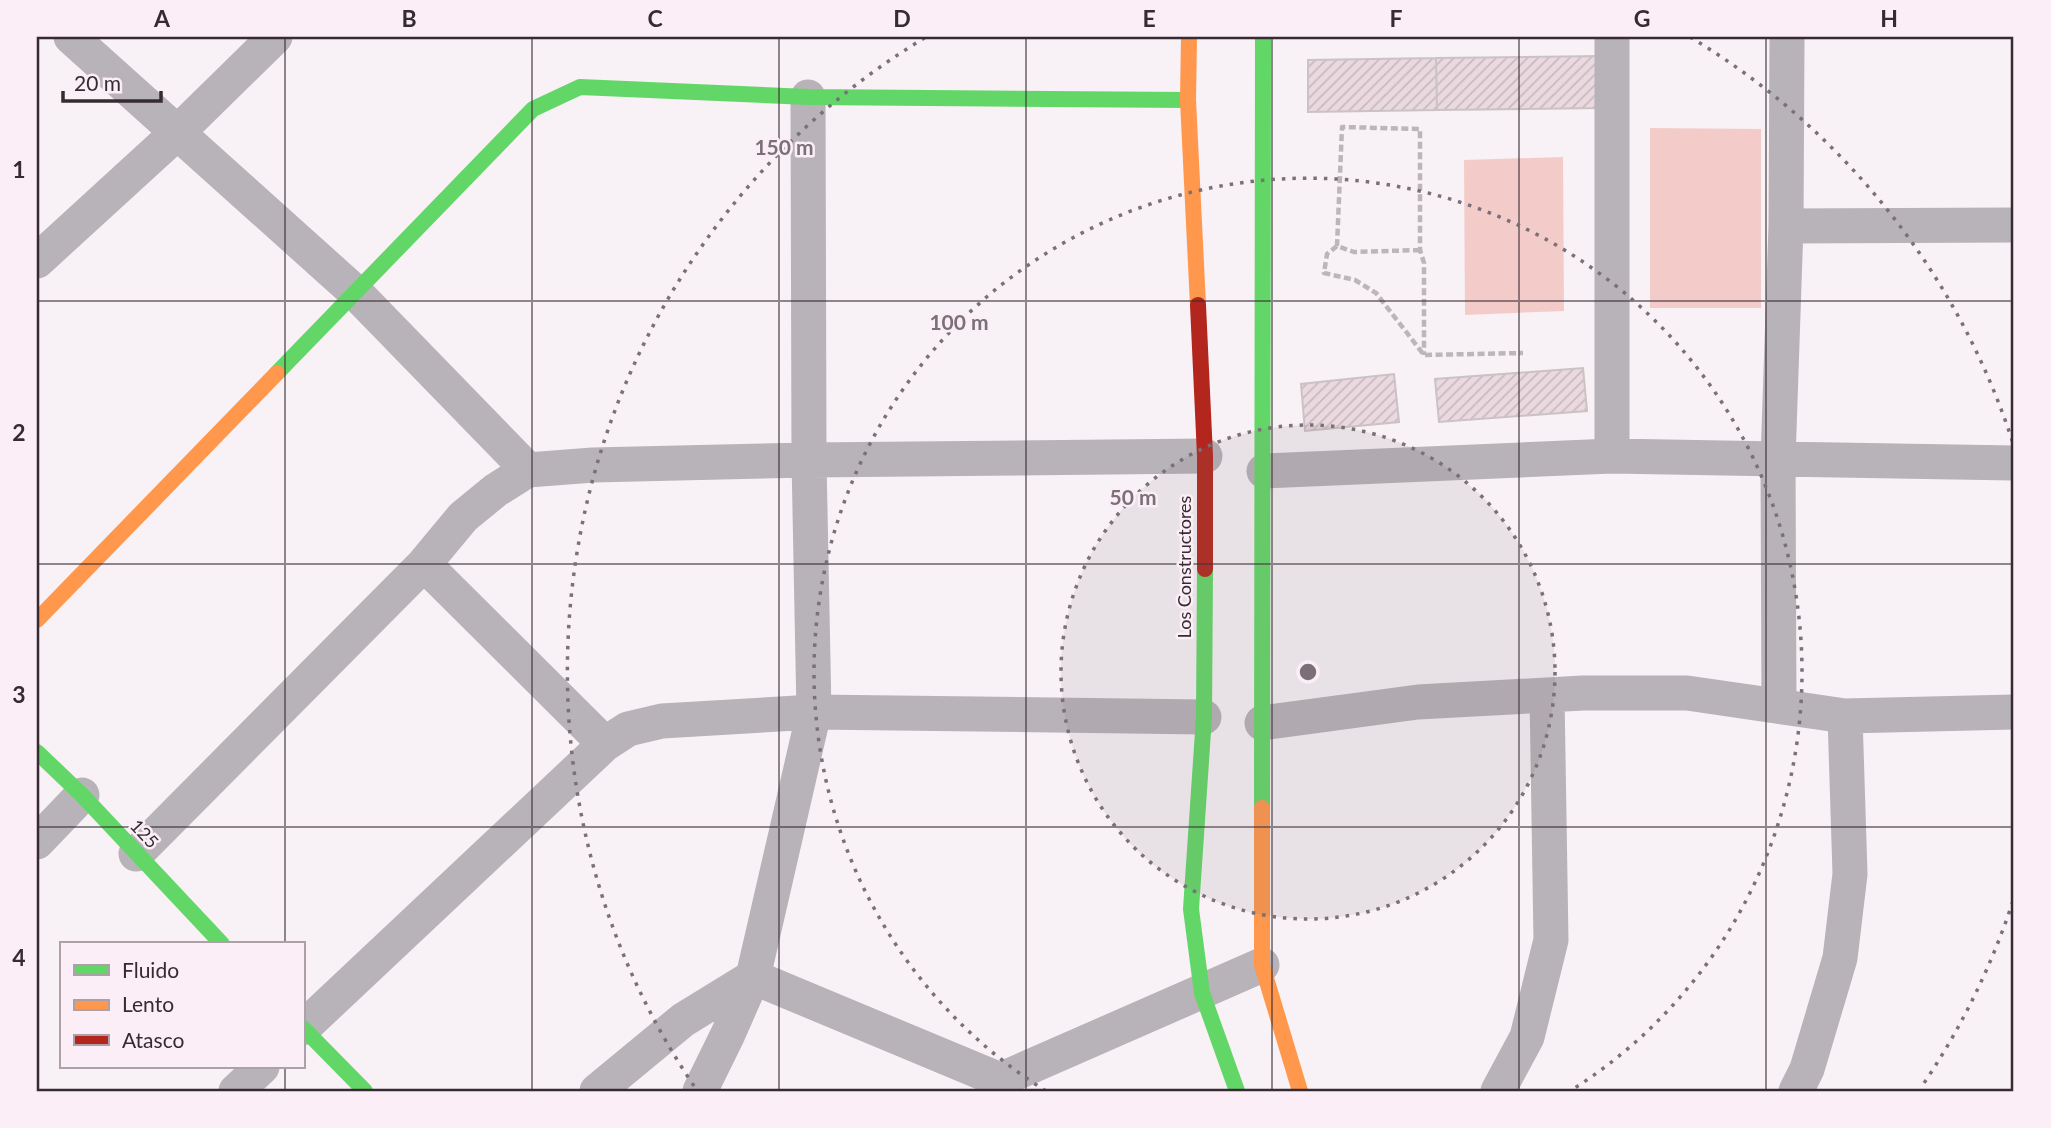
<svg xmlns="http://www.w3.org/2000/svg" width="2051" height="1128" viewBox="0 0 2051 1128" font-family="Lato,sans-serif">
<defs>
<pattern id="building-hatch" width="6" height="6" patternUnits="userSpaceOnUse" patternTransform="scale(1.75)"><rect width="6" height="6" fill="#ead9de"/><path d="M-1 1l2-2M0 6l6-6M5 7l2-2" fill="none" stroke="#c9babf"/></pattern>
</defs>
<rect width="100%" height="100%" fill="#f8f1f5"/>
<path fill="#f3ccca" d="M1650 128 1761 129V308H1650Z
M1563 157 1564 311 1465 315 1464 160Z"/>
<path fill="url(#building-hatch)" stroke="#cbc2c5" stroke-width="2" d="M1600 56V108L1437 110 1436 58Z
M1436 58 1437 110 1308 112V60Z
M1583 368 1587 411 1439 422 1435 379Z
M1394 374 1399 422 1305 431 1301 384Z"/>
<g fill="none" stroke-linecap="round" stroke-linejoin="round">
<path stroke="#bcb6bc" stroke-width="4.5" stroke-dasharray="7 3.5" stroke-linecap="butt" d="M1337 246 1327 254 1324 273 1355 280 1376 293 1424 355 1523 353
M1420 250 1354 252 1337 246 1342 127 1420 129V250L1424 263V355"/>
<path stroke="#b8b2b9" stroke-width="35" d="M71 37 355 292 528 470
M1612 37V456
M1786 226 2014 225
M37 261 178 132 275 37
M1264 471 1612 456 2014 463
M424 564 605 744
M1779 706 1778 460 1786 226 1787 37
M1262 723 1418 702 1583 693H1687L1845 716 2014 712
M37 842 82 795
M136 854 424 564 463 517 496 490 528 470 593 465 809 460 1205 456
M753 977 1000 1080
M303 1028 605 744 628 729 662 721 814 712 1204 717
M236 1091 262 1067
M597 1091 683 1020 753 977
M700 1091 728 1034 753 977 814 712 809 460 808 97
M993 1091 1000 1080 1262 965
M1498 1091 1527 1037 1551 940 1547 695
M1796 1091 1807 1069 1840 958 1850 874 1845 716"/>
<path stroke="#63d668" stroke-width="16" d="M277 373 533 109 580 87 808 97 1188 100
M1205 569 1204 717 1191 909 1202 993 1237 1091
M37 752 82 795 222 944
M1262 808 1263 37
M303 1028 365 1091"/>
<path stroke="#ff974d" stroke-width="16" d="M1189 37 1188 100 1198 305
M37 620 277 373
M1262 808V965L1300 1091"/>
<path stroke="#b3261e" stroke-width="16" d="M1198 305 1205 456V569"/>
</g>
<path fill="none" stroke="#372b33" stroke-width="2" stroke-opacity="0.55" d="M285 37V944M532 37V1091M779 37V1091M1026 37V1091M1272 37V1091M1519 37V1091M1766 37V1091M37 301H2014M37 564H2014M37 827H2014M285 1067V1091"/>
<circle cx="1308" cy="672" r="247" fill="#7b7077" fill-opacity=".12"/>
<g fill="none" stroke="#7b7077" stroke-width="3.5" stroke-dasharray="3.5 7">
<circle cx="1308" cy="672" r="247"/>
<path d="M1046 1091A494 494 0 1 1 1570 1091"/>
<path d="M2013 901A741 741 0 0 1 1922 1086M694 1086A741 741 0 0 1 926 37M1690 37A741 741 0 0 1 2013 443"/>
</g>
<g text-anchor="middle" stroke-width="5" stroke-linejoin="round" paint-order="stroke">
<g font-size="18" fill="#372b33" stroke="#fbeef6">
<text transform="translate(1185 567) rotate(-90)" y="6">Los Constructores</text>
<text transform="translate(144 834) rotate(47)" y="6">125</text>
</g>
</g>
<circle cx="1308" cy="672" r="10" fill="#7b7077" stroke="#fbeef6" stroke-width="3.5"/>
<g font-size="21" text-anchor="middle" font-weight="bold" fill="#7b7077" stroke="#fbeef6" stroke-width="5" stroke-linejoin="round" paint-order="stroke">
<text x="784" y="155">150 m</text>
<text x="959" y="330">100 m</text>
<text x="1133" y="505">50 m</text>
</g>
<rect width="2051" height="1128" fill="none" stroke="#fbeef6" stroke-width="77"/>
<rect x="60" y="942" width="245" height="126" fill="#fbeef6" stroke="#ada0a8" stroke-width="2"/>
<rect x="74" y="965" width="35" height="10" fill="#63d668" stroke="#ada0a8" stroke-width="2"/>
<text x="122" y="978" font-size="21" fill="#372b33">Fluido</text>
<rect x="74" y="1000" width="35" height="10" fill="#ff974d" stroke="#ada0a8" stroke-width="2"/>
<text x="122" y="1012" font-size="21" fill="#372b33">Lento</text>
<rect x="74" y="1035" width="35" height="10" fill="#b3261e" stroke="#ada0a8" stroke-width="2"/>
<text x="122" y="1048" font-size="21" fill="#372b33">Atasco</text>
<path d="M63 91v10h98v-10" fill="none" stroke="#372b33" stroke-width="3.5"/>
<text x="74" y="91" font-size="21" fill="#372b33" stroke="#fbeef6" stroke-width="5" paint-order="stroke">20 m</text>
<rect x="38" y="38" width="1974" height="1052" fill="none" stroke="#372b33" stroke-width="2.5"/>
<g font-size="23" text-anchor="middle" font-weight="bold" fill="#372b33">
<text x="162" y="27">A</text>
<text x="409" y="27">B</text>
<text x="655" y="27">C</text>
<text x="902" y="27">D</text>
<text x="1149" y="27">E</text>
<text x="1396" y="27">F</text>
<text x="1642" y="27">G</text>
<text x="1889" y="27">H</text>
<text x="19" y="178">1</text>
<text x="19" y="441">2</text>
<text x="19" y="703">3</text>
<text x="19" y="966">4</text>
</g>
</svg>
